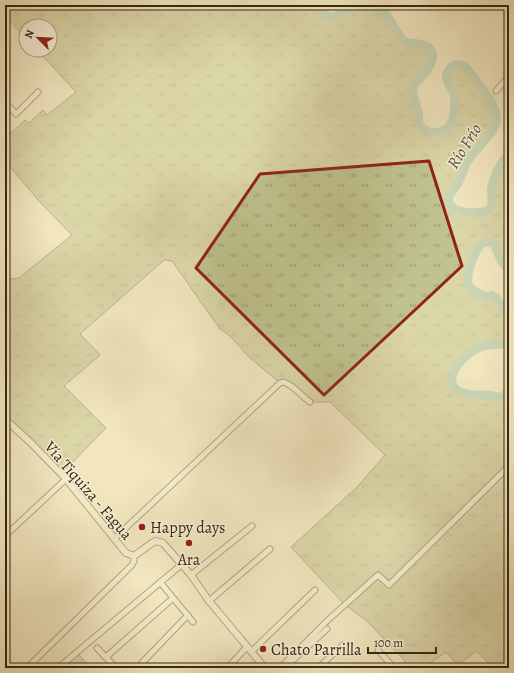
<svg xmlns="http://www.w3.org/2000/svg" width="514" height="673" viewBox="0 0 514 673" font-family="Alegreya,serif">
<defs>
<pattern id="grass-tufts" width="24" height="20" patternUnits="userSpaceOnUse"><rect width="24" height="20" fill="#c0c38e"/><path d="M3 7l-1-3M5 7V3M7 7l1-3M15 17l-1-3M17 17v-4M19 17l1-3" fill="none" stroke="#9d9e73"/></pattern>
</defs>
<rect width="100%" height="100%" fill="#f1e6be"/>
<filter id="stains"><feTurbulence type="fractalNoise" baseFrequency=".005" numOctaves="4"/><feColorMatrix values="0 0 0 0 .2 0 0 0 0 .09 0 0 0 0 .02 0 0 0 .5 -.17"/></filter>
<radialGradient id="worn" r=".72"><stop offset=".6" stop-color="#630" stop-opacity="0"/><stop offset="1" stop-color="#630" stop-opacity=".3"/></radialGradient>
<path fill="url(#grass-tufts)" stroke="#7c754f" d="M5 5H318L325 15 334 17 355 5H377L387 15 403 40C410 44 422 41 429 47 446 61 414 77 413 90 412 96 416 105 418 111 418 115 418 119 419 123 422 131 435 134 442 130 453 125 457 106 453 95 452 90 447 87 446 82 445 73 451 62 461 64 470 66 477 80 481 87 488 96 497 107 497 119 498 131 476 152 468 161 464 166 464 174 460 180 457 186 450 192 449 198 449 203 453 208 458 210 464 212 469 211 475 211 480 211 487 212 490 208 493 203 491 195 491 190 492 181 499 165 504 159H509V271L501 261 493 243C490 243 487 242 484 243 475 248 466 274 469 284 471 291 482 294 487 296L492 295 496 297 509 316V344C499 346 488 343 479 348 467 354 444 374 455 388 461 396 482 395 491 395 493 395 497 397 500 397 504 396 507 392 509 389V668H494L476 651 458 665 446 652 423 668H409L403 659 366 620 345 605 291 547 357 487 385 455 330 402H310L287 383H280L250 358 229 335 220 329 172 261 164 260 80 334 100 355 64 386 106 428 61 474 5 419V277L13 279 19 278 72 235 40 202 5 161V139L25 120 29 123 43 110 47 115 76 92 37 50H50V26H26V38L5 16Z
M73 655H79L91 668H58Z"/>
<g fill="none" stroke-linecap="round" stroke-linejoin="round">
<path stroke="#9cc0ac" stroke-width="8" d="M318 5 325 15 334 17 355 5
M377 5 387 15 403 40C409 44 418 42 425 45 428 46 430 47 432 51 437 64 422 76 414 85L413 89C413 98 418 107 419 116 419 120 418 124 422 127 430 135 445 133 451 123 454 117 455 103 454 96 452 89 446 84 446 76 446 73 449 68 452 66 464 59 471 73 477 81 485 92 496 104 497 118 498 132 473 151 467 163 463 171 462 178 457 185 455 189 450 193 449 198 448 215 485 215 490 208 493 203 491 195 491 190 492 181 499 165 504 159H509
M509 271 501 261 493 243C490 243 487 242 484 243 475 248 466 275 469 284 471 291 482 294 487 297L492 295 496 297 509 316
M509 344C499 346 488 343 479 348 467 354 444 374 455 388 461 396 482 395 491 395 493 395 497 397 500 397 504 396 507 392 509 389"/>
<g stroke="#66573c" stroke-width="7">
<path id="minor" d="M496 91 509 76
M5 102 16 114 38 92
M5 536 66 479
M114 539 280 383 283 382C294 385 301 396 310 402
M191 575 252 526
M160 582 193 622
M209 601 270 549
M97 648 116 668
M378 650 394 668
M251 652 315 590
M106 657 173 598
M291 662 327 629
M27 668 132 565 134 561V556
M58 668 181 565
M137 668 188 615
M227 668 247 647
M280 668 328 620 378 575 389 585 509 466
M318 668 343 645"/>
</g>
<g stroke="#66573c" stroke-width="8">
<path id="tertiary" d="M5 419 32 444 66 479 126 553 134 556 152 543 156 541 163 543 191 575 209 601 265 668"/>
</g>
<use href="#minor" stroke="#f6efd5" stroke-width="5"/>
<use href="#tertiary" stroke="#f6efd5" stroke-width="6"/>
</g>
<path d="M0 0H514V673H0ZM429 161 462 266 324 395 196 268 260 174Z" fill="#f1e6be" fill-opacity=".55" fill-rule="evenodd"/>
<path fill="none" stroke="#8f2418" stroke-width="3" stroke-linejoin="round" d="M429 161 462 266 324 395 196 268 260 174Z"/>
<g fill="#8f2418" stroke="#f6efd5" stroke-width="1.5">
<circle cx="142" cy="527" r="4"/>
<circle cx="189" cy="543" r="4"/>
<circle cx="263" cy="649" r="4"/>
</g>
<g text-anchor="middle" stroke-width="3" stroke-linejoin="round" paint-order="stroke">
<g font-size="16" fill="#372710" stroke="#f6efd5">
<text transform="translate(89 490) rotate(49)" y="6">Vía Tiquiza - Fagua</text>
</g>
<g font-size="16" fill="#372710" stroke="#f6efd5" text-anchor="start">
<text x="150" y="533">Happy days</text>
<text x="189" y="565" text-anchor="middle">Ara</text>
<text x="271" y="655">Chato Parrilla</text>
</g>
<g font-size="17" font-style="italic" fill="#55553f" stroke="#f6efd5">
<text transform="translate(464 146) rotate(-58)" y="6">Río Frío</text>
</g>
</g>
<rect width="514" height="673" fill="none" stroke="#f1e6be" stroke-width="20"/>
<rect x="6" y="6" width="502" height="661" fill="none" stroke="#372710" stroke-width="2"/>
<rect x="10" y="10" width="494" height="653" fill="none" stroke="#372710"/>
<g transform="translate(38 38) rotate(294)"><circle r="19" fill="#f6efd5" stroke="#aa9f86"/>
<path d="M0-3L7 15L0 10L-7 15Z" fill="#8f2418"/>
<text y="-6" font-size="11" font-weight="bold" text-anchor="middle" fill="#372710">N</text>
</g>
<path d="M368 647v6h68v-6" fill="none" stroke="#372710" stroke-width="2"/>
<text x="374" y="647" font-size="12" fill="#372710" stroke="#f6efd5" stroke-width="3" paint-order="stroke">100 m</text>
<rect width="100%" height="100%" filter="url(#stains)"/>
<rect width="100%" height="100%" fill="url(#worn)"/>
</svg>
